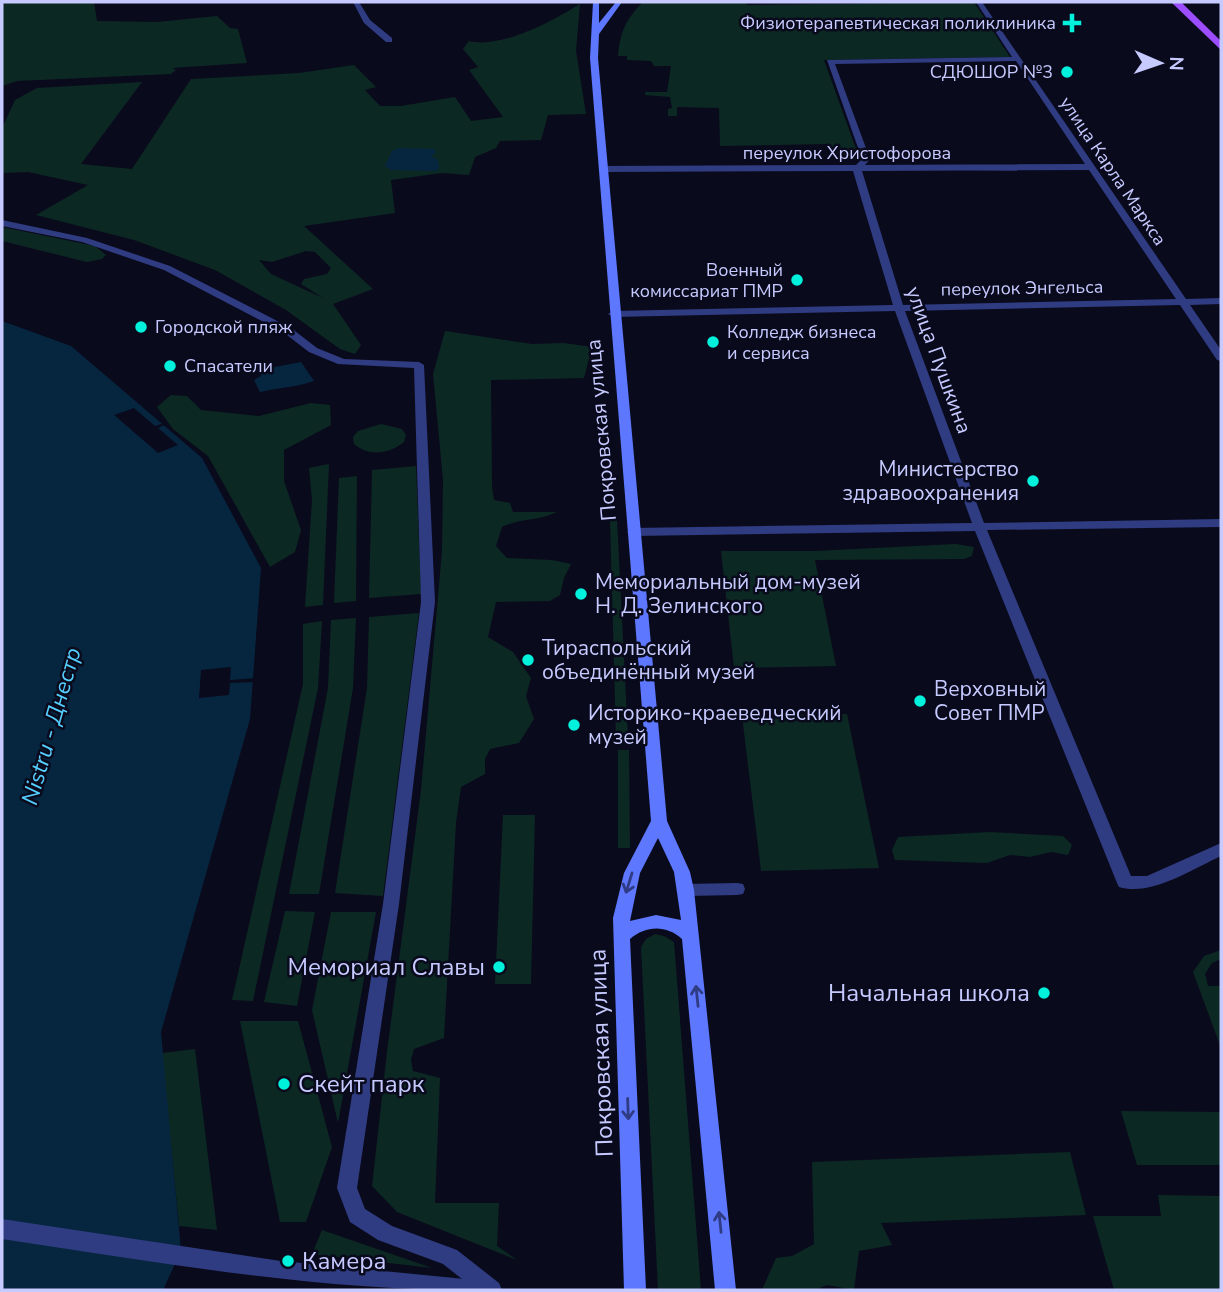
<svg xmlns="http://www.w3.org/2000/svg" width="1223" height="1292" viewBox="0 0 1223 1292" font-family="'Nunito Sans',sans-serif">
<rect width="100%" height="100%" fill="#0a0a1d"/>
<path fill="#0c2822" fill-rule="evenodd" d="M2 2H94L97 21 157 22 217 16 230 28 238 29 247 63 172 68 176 70 171 74 17 81 2 86Z
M643 2H746L747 5 974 2 1010 57 824 60 860 160H835L828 144 720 146 719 108 677 107V116H668V109L672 108 670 97 645 95V92H667L671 66H654L651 61 627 60V56H618C620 32 626 19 643 2Z
M580 4 576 51 586 114 548 115 541 140 500 141 496 148 475 157 469 175 442 173 391 180 395 213 304 226 373 289 333 304 361 345 355 354 340 349 286 310 215 270 134 240 36 215 88 185 28 172 2 173V128L15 100 37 88 142 82 81 164 132 169 191 79 299 73 354 65 376 87 365 90 380 106H401L455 97 471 121 503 117 469 70 478 67 463 49 469 41C501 49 553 21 580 4ZM306 251 315 252 331 268 327 274 304 279 301 284 323 298 271 274 259 260 272 262Z
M2 227 95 246 106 255 102 259 87 262 2 241Z
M445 331 532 344 564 343 592 347 584 378 491 380 492 487 494 500 510 503 513 512H557C539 521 520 518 502 527L496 546 507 558 552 560 571 564 564 578 560 595 550 601 496 602 488 637 513 652 531 678 526 696 534 719 519 743 490 749 485 759V774L461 787 456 823 444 1038 414 1049 411 1060 413 1071 440 1078 435 1203H499L497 1246 517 1260 397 1212 372 1186 387 1052 421 790 442 551 443 480 433 374Z
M171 395 187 396 201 410 259 416 311 403 330 405 331 425 284 450V481L301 530 295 552 270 567 208 456 173 429 157 407Z
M381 424 402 429 406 435 404 442C389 454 369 457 354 444L353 437 358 431Z
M329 464 323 605 305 607 312 500 309 468Z
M416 466 421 594 369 598 372 470Z
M357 476 356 601 334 603 339 478Z
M610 520H617L628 738H616Z
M956 544 974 547 972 556 964 559 815 560 836 666 734 668 721 551H814Z
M419 613 383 896 335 893 367 688 369 617Z
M356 618 353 688 319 894H289L328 688 331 620Z
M322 621 318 688 253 1001 232 1000 303 684V624Z
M847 714 879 868 761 871 742 716Z
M618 750H629L630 848H618Z
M503 815H535L531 984H495Z
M990 832 1063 836 1072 845 1068 855 1051 852 1030 857 1010 855 987 863 895 860 892 850 898 837Z
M285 911 315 912 297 1006 264 1002Z
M331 912H376L338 1123 312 1010Z
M655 934 664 936 674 942 701 1290H658L641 947 646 939Z
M1221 950V959L1212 963 1205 974 1208 986H1221V1048L1193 972 1204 956Z
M240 1021H298L332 1147 306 1222H280Z
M195 1049 217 1230 179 1226 162 1053Z
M1121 1111 1221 1112V1165H1137Z
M1070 1152 1086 1215 881 1223 892 1245 859 1251 854 1290 827 1285 815 1290H762L776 1258 792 1256 814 1244 812 1162Z
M1158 1195 1221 1196V1290H1114L1093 1216H1161Z
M322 1230 432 1268 312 1254Z"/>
<path fill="#062640" d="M398 148 435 149V154L431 156 438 160 439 168 436 171 391 170 385 166 392 151Z
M2 321 71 346 202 458 261 568 250 719 161 1032 181 1251 163 1290H2Z
M301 362 314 381C293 388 280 387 260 392L254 380 261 376 259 370Z"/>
<path fill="#0a0a1d" d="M134 408 155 426 165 423 167 424 158 428 178 445 158 453 114 415Z
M231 667 230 680 256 678V682L230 683 229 695 199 698 201 670Z"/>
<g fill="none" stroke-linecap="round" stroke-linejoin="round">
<path fill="#303c81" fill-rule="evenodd" d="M353 2H359L370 20 392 38V42H386L364 23Z
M976 2H982L1186 299 1221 298V304L1190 305 1221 350V361L1217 360 1180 305 905 311 984 523 1221 519V527L987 530 1131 876H1147L1221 843V856C1193 869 1150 897 1119 887L1117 883 975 531 633 536 627 532 633 528 972 523 895 311 613 317 608 314 613 311 893 305 853 171 603 172 599 169 603 166 856 165 862 159 827 60 1012 57ZM1016 61 1085 164 865 165 870 159 835 64ZM1089 170 1176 299 903 305 862 171Z
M2 220 87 238 170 266 291 328 317 348 344 359 419 362 424 365 435 602 399 904 357 1188 365 1209 392 1226 457 1250 499 1283 502 1290H476L443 1264 378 1240 350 1222 337 1188 383 904 421 602 414 368 338 364 309 352 283 332 164 270 82 242 2 226Z
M737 883 743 884 745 889 743 894 737 895 686 896 680 895 678 890 680 885 686 884Z"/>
<path fill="#303c81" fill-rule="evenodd" d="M2 1219 281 1261 475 1280 482 1283 486 1290C324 1292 162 1263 2 1239Z"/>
<path fill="#5d77ff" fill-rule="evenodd" d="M593 2H599V23L616 2H622L599 34 598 58 667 821 690 872 694 890 736 1290H715L682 939C667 925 646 925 630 939L646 1290H624L613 918 624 873 651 821 590 58ZM658 838 674 872 681 920 656 915 630 921 640 873Z"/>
<path fill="#9b4dff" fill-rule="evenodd" d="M1171 2H1181L1221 41V50Z"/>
</g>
<defs><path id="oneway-shaft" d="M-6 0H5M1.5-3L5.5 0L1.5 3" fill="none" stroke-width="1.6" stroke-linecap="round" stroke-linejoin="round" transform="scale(1.75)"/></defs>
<g stroke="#2f3b83">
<use href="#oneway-shaft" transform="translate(629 883) rotate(107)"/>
<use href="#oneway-shaft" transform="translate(697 996) rotate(-96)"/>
<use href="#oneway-shaft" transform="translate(628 1109) rotate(88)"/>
<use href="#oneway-shaft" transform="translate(720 1222) rotate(-96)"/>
</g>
<g fill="#00f1dc" stroke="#0a0a1d" stroke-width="2.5">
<path d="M1068.5 12.5h7v7h7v7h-7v7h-7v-7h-7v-7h7z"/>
<circle cx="1067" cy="72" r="7"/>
<circle cx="797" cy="280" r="7"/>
<circle cx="141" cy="327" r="7"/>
<circle cx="713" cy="342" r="7"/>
<circle cx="170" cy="366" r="7"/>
<circle cx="1033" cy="481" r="7"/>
<circle cx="581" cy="594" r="7"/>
<circle cx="528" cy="660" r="7"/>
<circle cx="920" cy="701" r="7"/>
<circle cx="574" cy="725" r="7"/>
<circle cx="499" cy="967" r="7"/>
<circle cx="1044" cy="993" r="7"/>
<circle cx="284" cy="1084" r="7"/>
<circle cx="288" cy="1261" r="7"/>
</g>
<g text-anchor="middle" stroke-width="5" stroke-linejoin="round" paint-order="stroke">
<g font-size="18" fill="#c6caff" stroke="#0a0a1d" text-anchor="end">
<text x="1056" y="29">Физиотерапевтическая поликлиника</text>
<text x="1053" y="78">СДЮШОР №3</text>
<text x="783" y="276">Военный<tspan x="783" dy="21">комиссариат ПМР</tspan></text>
<text x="155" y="333" text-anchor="start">Городской пляж</text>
<text x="727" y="338" text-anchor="start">Колледж бизнеса<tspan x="727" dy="21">и сервиса</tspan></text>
<text x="184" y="372" text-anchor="start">Спасатели</text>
</g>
<g font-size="18" fill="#c6caff" stroke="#0a0a1d">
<text x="847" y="159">переулок Христофорова</text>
<text transform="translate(1113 171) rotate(56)" y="6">улица Карла Маркса</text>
<text transform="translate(1022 288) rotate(-1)" y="6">переулок Энгельса</text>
</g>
<g font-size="21" fill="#c6caff" stroke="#0a0a1d">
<text transform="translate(939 360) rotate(70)" y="7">улица Пушкина</text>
<text transform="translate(601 430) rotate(-95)" y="7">Покровская улица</text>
</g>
<g font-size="21" fill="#c6caff" stroke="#0a0a1d" text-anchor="start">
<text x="1019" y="476" text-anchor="end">Министерство<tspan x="1019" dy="24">здравоохранения</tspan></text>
<text x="595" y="589">Мемориальный дом-музей<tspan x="595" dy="24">Н. Д. Зелинского</tspan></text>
<text x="542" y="655">Тираспольский<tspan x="542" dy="24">объединённый музей</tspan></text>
<text x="934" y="696">Верховный<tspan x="934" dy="24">Совет ПМР</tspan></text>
<text x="588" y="720">Историко-краеведческий<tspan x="588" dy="24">музей</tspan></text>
</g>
<g font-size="23" font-style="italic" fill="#54cfff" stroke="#0a0a1d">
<text transform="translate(51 726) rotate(-74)" y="8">Nistru - Днестр</text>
</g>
<g font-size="24" fill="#c6caff" stroke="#0a0a1d" text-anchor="end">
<text x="485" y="975">Мемориал Славы</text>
<text x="1030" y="1001">Начальная школа</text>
<text x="298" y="1092" text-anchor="start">Скейт парк</text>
<text x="302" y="1269" text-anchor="start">Камера</text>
</g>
<g font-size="24" fill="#c6caff" stroke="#0a0a1d">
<text transform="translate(601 1053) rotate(-92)" y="8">Покровская улица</text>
</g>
</g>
<rect width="1223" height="1292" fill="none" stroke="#c6caff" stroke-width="7"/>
<g transform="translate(1160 63) rotate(92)" stroke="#0a0a1d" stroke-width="5" paint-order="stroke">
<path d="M0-5L12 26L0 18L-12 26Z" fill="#c6caff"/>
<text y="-10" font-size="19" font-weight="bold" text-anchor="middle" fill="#c6caff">N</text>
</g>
</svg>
